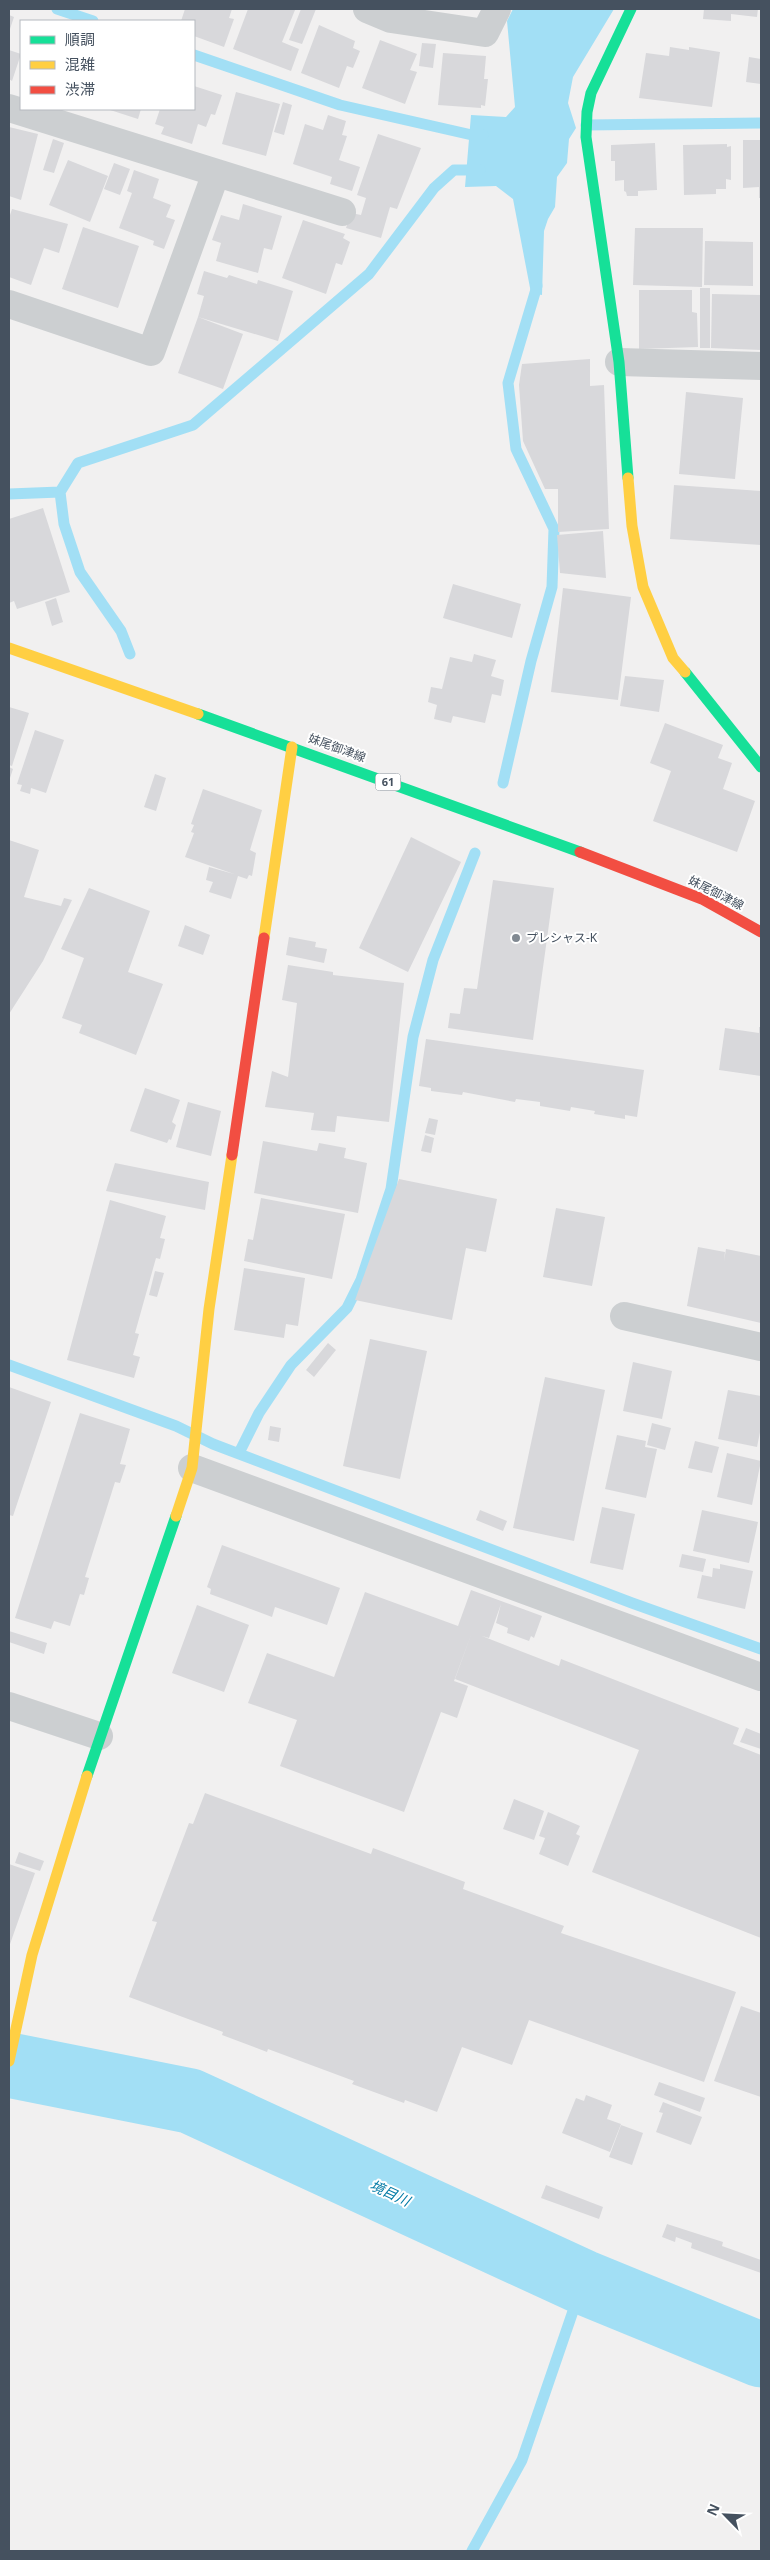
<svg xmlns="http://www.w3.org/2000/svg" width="770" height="2560" viewBox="0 0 770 2560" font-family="'Noto Sans','Noto Sans JP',sans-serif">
<rect width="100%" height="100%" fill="#f1f0f0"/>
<path fill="#a2dff5" d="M513 9H614L573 77 568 103 576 128 569 139 567 163 557 177 555 207 548 219 544 231 542 295 531 293 513 199 496 186 465 187 471 115 506 117 515 107 507 21Z"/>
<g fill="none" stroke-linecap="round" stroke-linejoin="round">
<path stroke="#a2dff5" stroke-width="11" d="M57 9 93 21
M194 55 340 105 472 135H483
M586 125 761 123
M60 492 64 524 80 572 121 631 130 654
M9 494 60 492 78 463 193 425 369 274 434 188 454 170H480
M503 783 531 661 552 587 554 529 516 449 508 383 537 286 536 279
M9 1365 176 1426 213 1444 632 1603 761 1649
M239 1453 259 1413 291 1365 347 1308 361 1280 391 1189 413 1037 433 960 475 853
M472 2551 522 2460 583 2282"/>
<path stroke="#a2dff5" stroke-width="65" d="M9 2065 190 2101 583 2282 761 2355"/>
</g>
<path fill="#d8d8db" d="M185 9H232L229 18 234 19 224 47 194 36V21H181Z
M248 9 295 10 282 42 299 49 291 71 233 49Z
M301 9H316L302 44 289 40Z
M704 9H758L757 17 731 14V21L703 19Z
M9 15 14 17 9 32Z
M319 25 355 41 353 48 360 51 353 68 347 66 339 88 301 73Z
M380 40 417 54 410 70 417 72 405 104 362 88Z
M422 43 436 44 433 68 419 66Z
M670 47 689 50V47L720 52 712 107 639 98 646 53 669 56Z
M9 50 21 54 12 81 9 79Z
M443 53 486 56 484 79H488L485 106 481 105V108L438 105Z
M749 57 761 59V84L746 82Z
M194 86 222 95 215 115 211 114 206 127 198 124 192 144 161 134 164 127 155 124 160 109H194Z
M236 92 280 104 266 156 222 144Z
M283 102 292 105 284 135 274 132Z
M107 109H141L138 119Z
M328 115 346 121 342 135 347 136 339 160 360 167 352 191 330 184 332 177 293 164 305 124 323 130Z
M9 127 38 134 21 200 9 196Z
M378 134 421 148 397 209 390 207 381 238 346 228 351 213 361 215 366 198 357 195Z
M53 139 64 143 54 173 43 170Z
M743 140H761V198H759V187L743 188Z
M655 143 657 190 638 191V196H627L626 192 624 191V180L615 181V161H611V145Z
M727 144V147L731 146V180L726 179V189H716V194L684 195 683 145Z
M68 160 108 176 90 222 49 205Z
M114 163 130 169 120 195 104 189Z
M134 170 159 179 153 198 171 205 166 217 175 220 164 249 153 245 154 241 119 228 132 193 127 191Z
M243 204 282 216 272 250 264 248 258 273 216 261 221 243 212 240 221 215 239 220Z
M12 209 68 224 59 253 44 248 31 285 9 277V218Z
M303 220 345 234 343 238 350 242 342 265 336 263 326 294 282 278Z
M83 227 139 246 118 308 62 289Z
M635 228H703L702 287 633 285Z
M705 241 753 242V286L704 285Z
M204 271 227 278 229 275 257 284 258 280 293 291 278 341 198 317 204 296 197 294Z
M700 288H710V348H700Z
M639 290H692V312L697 313 698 347 639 349Z
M712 294 761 295V350L711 348Z
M198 317 243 334 223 389 178 373Z
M590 359V386L604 385 609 529 558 532V489H545L523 441 519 385 522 364Z
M686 392 743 398 735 479 679 474Z
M674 485 761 491V545L670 539Z
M43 508 70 592 17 609 14 601 9 603V519Z
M603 531 606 578 560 573 557 535Z
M453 584 521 604 512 638 443 618Z
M563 588 631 597 618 700 551 692Z
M56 598 63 622 52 626 45 602Z
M474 654 496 660 491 676 504 680 501 696 492 694 485 723 453 716 451 723 434 719 437 705 428 702 431 687 442 689 450 657 472 662Z
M625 676 664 680 659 712 620 706Z
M9 707 29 713 12 766 9 765Z
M665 723 723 745 718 758 732 763 723 789 755 801 737 852 653 821 671 771 650 763Z
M35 730 64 740 46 793 31 788 30 794 20 791 22 785 17 784Z
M9 767 13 769 9 781Z
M155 774 166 778 156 811 144 807Z
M203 789 262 810 250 850 256 853 252 876 249 875 247 879 238 876 231 899 209 892 213 882 206 880 209 867 234 874 185 857 194 833 191 832 194 825 191 824Z
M411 837 461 862 408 972 359 948Z
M9 840 39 850 24 897 61 906 64 898 72 900 43 961 9 1014Z
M493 880 554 888 533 1040 448 1028 450 1013 460 1014 464 988 477 989Z
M89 888 150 911 128 972 163 984 136 1055 79 1033 82 1025 62 1018 84 958 61 949Z
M185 925 210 935 203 955 178 946Z
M289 937 316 942 315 947 327 949 324 963 286 955Z
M288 965 333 972V975L404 983 389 1122 337 1116 335 1132 311 1130 314 1113 265 1107 272 1071 288 1077 297 1003 282 1000Z
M759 1027H761V1076L719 1070 725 1028 759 1033Z
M426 1039 644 1070 637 1117 625 1115V1119L594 1114 595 1111 571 1107 570 1111 540 1106V1102L516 1099 515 1102 463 1092 462 1095 431 1091V1088L419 1086Z
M145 1088 180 1100 172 1122 176 1125 171 1140 169 1139 167 1143 130 1131Z
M188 1102 221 1111 211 1156 176 1147Z
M429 1118 438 1120 435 1135 425 1133Z
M425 1135 434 1138 431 1153 421 1151Z
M263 1141 317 1151 319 1143 346 1148 344 1158 367 1163 358 1213 254 1193Z
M115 1163 209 1182 205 1210 106 1191Z
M399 1179 497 1199 486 1252 466 1248 452 1320 355 1300Z
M261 1198 345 1214 332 1279 244 1261 248 1239 253 1240Z
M110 1200 166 1216 160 1238 165 1239 160 1259 156 1258 135 1333 139 1334 133 1355 140 1357 134 1378 67 1360Z
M556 1208 605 1217 592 1286 543 1277Z
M698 1247 725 1252 724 1261 726 1249 761 1256V1323L687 1306Z
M244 1268 305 1278 298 1326 286 1324 284 1338 234 1330Z
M155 1271 164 1273 157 1297 149 1295Z
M370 1339 427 1351 400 1479 343 1466Z
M328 1343 336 1350 314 1377 306 1370Z
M633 1362 672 1371 662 1419 623 1411Z
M545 1377 605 1390 574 1541 513 1528Z
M9 1387 51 1402 13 1516 9 1515Z
M728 1390 761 1396V1427L757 1447 718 1439Z
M80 1413 130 1429 120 1464 126 1465 120 1483 115 1482 85 1577 89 1578 84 1595 80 1594 70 1626 54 1621 51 1629 15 1618Z
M652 1423 671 1428 665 1450 647 1445Z
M270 1426 281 1428 279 1442 268 1440Z
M617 1435 646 1441 645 1447 657 1449 646 1498 605 1489Z
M695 1441 719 1447 712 1473 688 1468Z
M727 1453 761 1461 752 1505 717 1497Z
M602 1507 635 1514 623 1570 590 1563Z
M480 1510 507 1521 503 1531 476 1520Z
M702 1510 758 1522 749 1563 693 1551Z
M222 1545 340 1588 327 1625 275 1607 272 1617 210 1594 211 1589 207 1587Z
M682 1554 706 1559 703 1572 679 1567Z
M720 1564 753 1571 745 1609 697 1598 702 1575 712 1577 713 1568 720 1569Z
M471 1590 542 1616 534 1638 531 1636 529 1641 507 1633 508 1628 496 1623 501 1604 489 1638 482 1636 559 1666 561 1659 739 1728 733 1744 761 1755V1938L592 1872 639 1750 455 1679 472 1632 454 1681 468 1686 457 1718 441 1712 404 1812 280 1766 297 1720 248 1703 267 1653 334 1677 365 1592 458 1626Z
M197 1605 249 1625 224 1692 172 1673Z
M9 1631 47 1643 44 1654 9 1642Z
M746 1728 761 1734V1749L740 1742Z
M205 1793 371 1854 373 1848 465 1882 463 1889 564 1926 561 1933 736 1992 704 2082 529 2020 512 2065 462 2047 437 2112 405 2100 404 2103 352 2084 354 2081 268 2049 267 2052 222 2035 223 2032 129 1997 157 1922 152 1921 189 1823 193 1824Z
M514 1799 544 1811 534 1840 503 1829Z
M548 1812 580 1826 576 1834 580 1836 568 1866 539 1854 545 1838 539 1836Z
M19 1852 44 1861 40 1871 15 1863Z
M9 1864 35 1873 9 1947Z
M741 2006 761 2013V2097L714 2081Z
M659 2082 705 2098 700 2112 654 2095Z
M586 2095 612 2105 607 2119 621 2124 610 2152 562 2133 576 2098 584 2101Z
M663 2102 702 2117 691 2145 656 2132 663 2113 659 2112Z
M621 2125 643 2133 632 2165 609 2157Z
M546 2185 603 2207 599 2219 541 2198Z
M667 2224 723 2242 722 2246 761 2260V2273L691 2248 692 2243 676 2237 675 2242 662 2237Z"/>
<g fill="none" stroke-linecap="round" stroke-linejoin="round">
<path stroke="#cccfd1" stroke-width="28" d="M367 9 391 19 485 33 497 9
M9 108 342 212
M9 304 151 352 216 173
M619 362 761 366
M624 1316 761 1347
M192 1468 761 1677
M9 1706 99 1736"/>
<path stroke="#16e098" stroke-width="11" d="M628 478 619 362 586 137 587 112 591 93 631 9
M685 672 761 767
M198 714 580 852
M87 1776 176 1516"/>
<path stroke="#ffcf43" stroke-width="11" d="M628 478 632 526 643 587 673 658 685 672
M9 648 198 714
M264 938 292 747
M176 1516 192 1468 209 1309 232 1155
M9 2061 32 1955 87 1776"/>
<path stroke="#f24e42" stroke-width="11" d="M580 852 702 899 761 932
M232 1155 264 938"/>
</g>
<circle fill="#818992" stroke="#fff" stroke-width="2" cx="516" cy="938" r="5"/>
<g text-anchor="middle" stroke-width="4" stroke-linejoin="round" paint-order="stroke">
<rect fill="#fff" stroke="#7d858f" stroke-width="1" x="375.5" y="773.5" width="25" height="17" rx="4"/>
<g font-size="11" font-weight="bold" fill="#45515f">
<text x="388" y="786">61</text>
</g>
<g font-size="12" fill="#45515f" stroke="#fff">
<text transform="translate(337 748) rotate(20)" y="4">妹尾御津線</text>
<text transform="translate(716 893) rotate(27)" y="4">妹尾御津線</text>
</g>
<g font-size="12" fill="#45515f" stroke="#fff" text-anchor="start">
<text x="526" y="942">プレシャス-K</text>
</g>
<g font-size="14" font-style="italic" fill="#027ba6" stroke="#fff">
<text transform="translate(390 2193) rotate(25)" y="5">境目川</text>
</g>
</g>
<rect width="770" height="2560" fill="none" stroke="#45515f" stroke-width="20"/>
<rect x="20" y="20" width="175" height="90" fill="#ffffff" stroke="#b5b9bf"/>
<rect x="30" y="36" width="25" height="8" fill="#16e098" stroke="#b5b9bf"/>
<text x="65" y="45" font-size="15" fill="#45515f">順調</text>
<rect x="30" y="61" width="25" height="8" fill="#ffcf43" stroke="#b5b9bf"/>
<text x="65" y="70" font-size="15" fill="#45515f">混雑</text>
<rect x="30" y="86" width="25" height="8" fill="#f24e42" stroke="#b5b9bf"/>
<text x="65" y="95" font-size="15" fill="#45515f">渋滞</text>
<g transform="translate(725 2515) rotate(294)" stroke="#ffffff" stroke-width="4" paint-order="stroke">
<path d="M0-4L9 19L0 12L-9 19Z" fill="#45515f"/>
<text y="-8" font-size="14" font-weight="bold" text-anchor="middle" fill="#45515f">N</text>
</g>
</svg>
